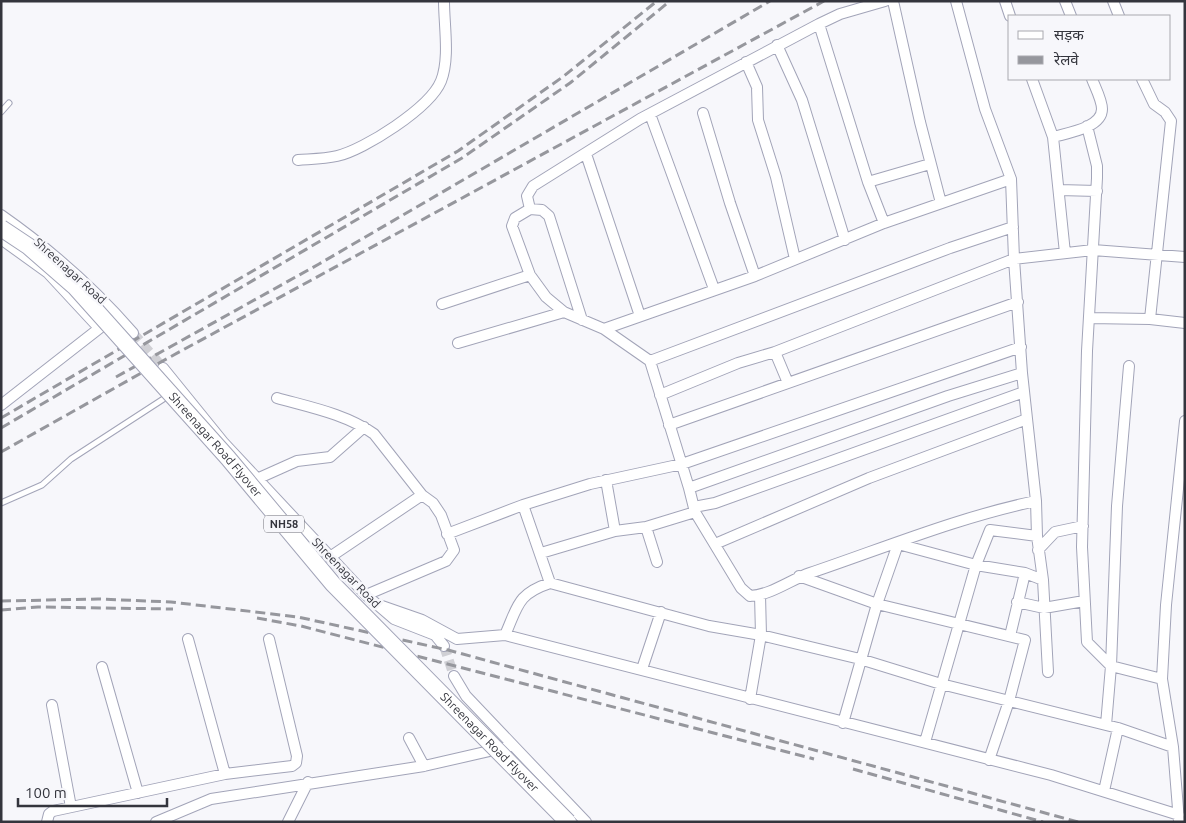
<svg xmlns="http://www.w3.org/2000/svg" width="1186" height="823" viewBox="0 0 1186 823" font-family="Ubuntu,'Noto Sans Devanagari',sans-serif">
<rect width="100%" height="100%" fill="#f7f7fb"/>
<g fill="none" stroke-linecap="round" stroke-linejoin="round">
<path stroke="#d0d0d5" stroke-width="10" stroke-dasharray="10 5" stroke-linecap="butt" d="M133 333 163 368
M444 646 454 676"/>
<g stroke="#a2a4b8" stroke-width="7">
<path id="service" d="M1 112 9 103
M1 503 42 485 71 459 168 396"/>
</g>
<g stroke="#a2a4b8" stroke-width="12">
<path id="minor" d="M885 1 840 14 819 24 640 119 533 186 527 196 530 209 515 218 512 226 530 275 546 297 564 312 604 329 650 361 689 488 695 512 741 588 750 596C771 595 790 580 810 573 884 548 959 517 1036 501
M893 1 920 122 941 203
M956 1 985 109 1011 179 1014 259 1022 373 1036 501 1037 536 1043 580 1048 672
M1005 1 1010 16
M1065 1 1071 16
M1113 1 1119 16
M819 24 868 182 884 223
M777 45 802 100 845 240
M746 62 757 87 758 120 776 177 795 259
M1032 79 1053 137 1065 253
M1142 79 1154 104 1165 112 1171 121 1150 319
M703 113 730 203 755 276
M650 114 714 289
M1087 126 1097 166V178L1087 351 1082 547 1087 642 1111 666 1162 679
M1053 137C1067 133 1102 128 1102 109 1102 100 1095 87 1092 79
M586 154 640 316
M298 160C311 159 324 159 337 156 364 150 430 108 441 81 450 58 444 26 444 1
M868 182 930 164
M1059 190 1097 191
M530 209 542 210 549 216 582 320
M1 215C51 250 94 288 133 333
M1 239 48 273 99 328
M442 304 530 275
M1089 318 1150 319 1185 323
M604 329 755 276 884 223 1011 179
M458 343 564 312
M775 352 1014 259 1093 250 1185 257
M650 361 950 248 1013 227
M163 368 223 442 366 595 394 619 435 635 444 646
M660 395 738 363 775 352 788 383
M277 398C309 407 346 414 374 434L422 495 433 503 441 515 454 550 446 561 366 595
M1 405 110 320
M669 425 1018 302
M259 478 297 461 330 457 364 427
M606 480 615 531
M689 488 948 396 1022 373
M523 505 550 583
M694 507 715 503 1024 392
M646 527 657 562
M447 534 523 505 590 484 682 464 1021 347
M715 544 869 478 1027 419
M1038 550 1055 532 1083 526
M541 553 615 531 646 527 695 512
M330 557 422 495
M799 576 877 604 1025 640 1009 701 989 760
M1017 602 1044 608 1084 601
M376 604 422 620 457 639 505 635 1051 775 1179 815
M505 635C518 606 517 594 550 583L709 626 761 635 860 659 941 684 1118 728 1173 747
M1010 636 1025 573
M188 639 225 774
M102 667 138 793
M642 669 661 612
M454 676 466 696 586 822
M750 699 761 635 760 595
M52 705 71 807
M843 723 877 604 898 544 976 565 1025 573 1043 580
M1106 725 1111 666 1117 506 1129 366
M409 738 424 766
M925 742 976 565 990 530 1037 536
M1104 791 1118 728
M1179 821 1173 747 1162 679 1166 605 1185 421
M47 822 49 814 53 811 225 774 292 766 296 763 297 756 269 639
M156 822 211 799 424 766 511 746
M288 822 308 782"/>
</g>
<use href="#service" stroke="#fff" stroke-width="5"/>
<use href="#minor" stroke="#fff" stroke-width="10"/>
<path stroke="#96979d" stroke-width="3" stroke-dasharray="10 5" stroke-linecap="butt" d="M116 377 319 264 770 1
M1 418 458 151 564 76 657 1
M1 428 462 158 570 83 670 1
M1 452 159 363 824 1
M1 601 98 599 171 602 298 617 448 650 1078 822
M1 610 38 607 173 609
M257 618 301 626 814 759
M853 769 1043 822"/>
<g stroke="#a2a4b8" stroke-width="18" stroke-linecap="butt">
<g id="trunk-bridge">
<path id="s1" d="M1 228 28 246 75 287 228 458 333 584 568 822"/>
</g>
</g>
<use href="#trunk-bridge" stroke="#fff" stroke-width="16"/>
</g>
<g text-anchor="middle" stroke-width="5" stroke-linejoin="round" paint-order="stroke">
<rect fill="#f7f7fb" stroke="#6e6f76" stroke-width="1" x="264" y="515.5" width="40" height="17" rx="4"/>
<g font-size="11" font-weight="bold" fill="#34353d">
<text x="284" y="528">NH58</text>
</g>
<g font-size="12" fill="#34353d" stroke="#f7f7fb">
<text transform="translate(70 271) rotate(42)" y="4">Shreenagar Road</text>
<text dy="4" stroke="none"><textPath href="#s1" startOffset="306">Shreenagar Road Flyover</textPath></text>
<text transform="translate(346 573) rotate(46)" y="4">Shreenagar Road</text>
<text dy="4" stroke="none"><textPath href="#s1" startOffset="711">Shreenagar Road Flyover</textPath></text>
</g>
</g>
<rect width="1186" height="823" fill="none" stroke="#34353d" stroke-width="5"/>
<rect x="1008" y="15" width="162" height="65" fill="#f7f7fb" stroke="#a9a9af"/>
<rect x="1018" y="31" width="25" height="8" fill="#ffffff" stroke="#a9a9af"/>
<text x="1054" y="40" font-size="15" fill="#34353d">सड़क</text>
<rect x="1018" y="56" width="25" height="8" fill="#96979d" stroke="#a9a9af"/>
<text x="1054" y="65" font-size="15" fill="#34353d">रेलवे</text>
<path d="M18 798v8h149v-8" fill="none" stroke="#34353d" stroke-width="2.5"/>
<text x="25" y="798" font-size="15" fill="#34353d" stroke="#f7f7fb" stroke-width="4" paint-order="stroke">100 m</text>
</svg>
